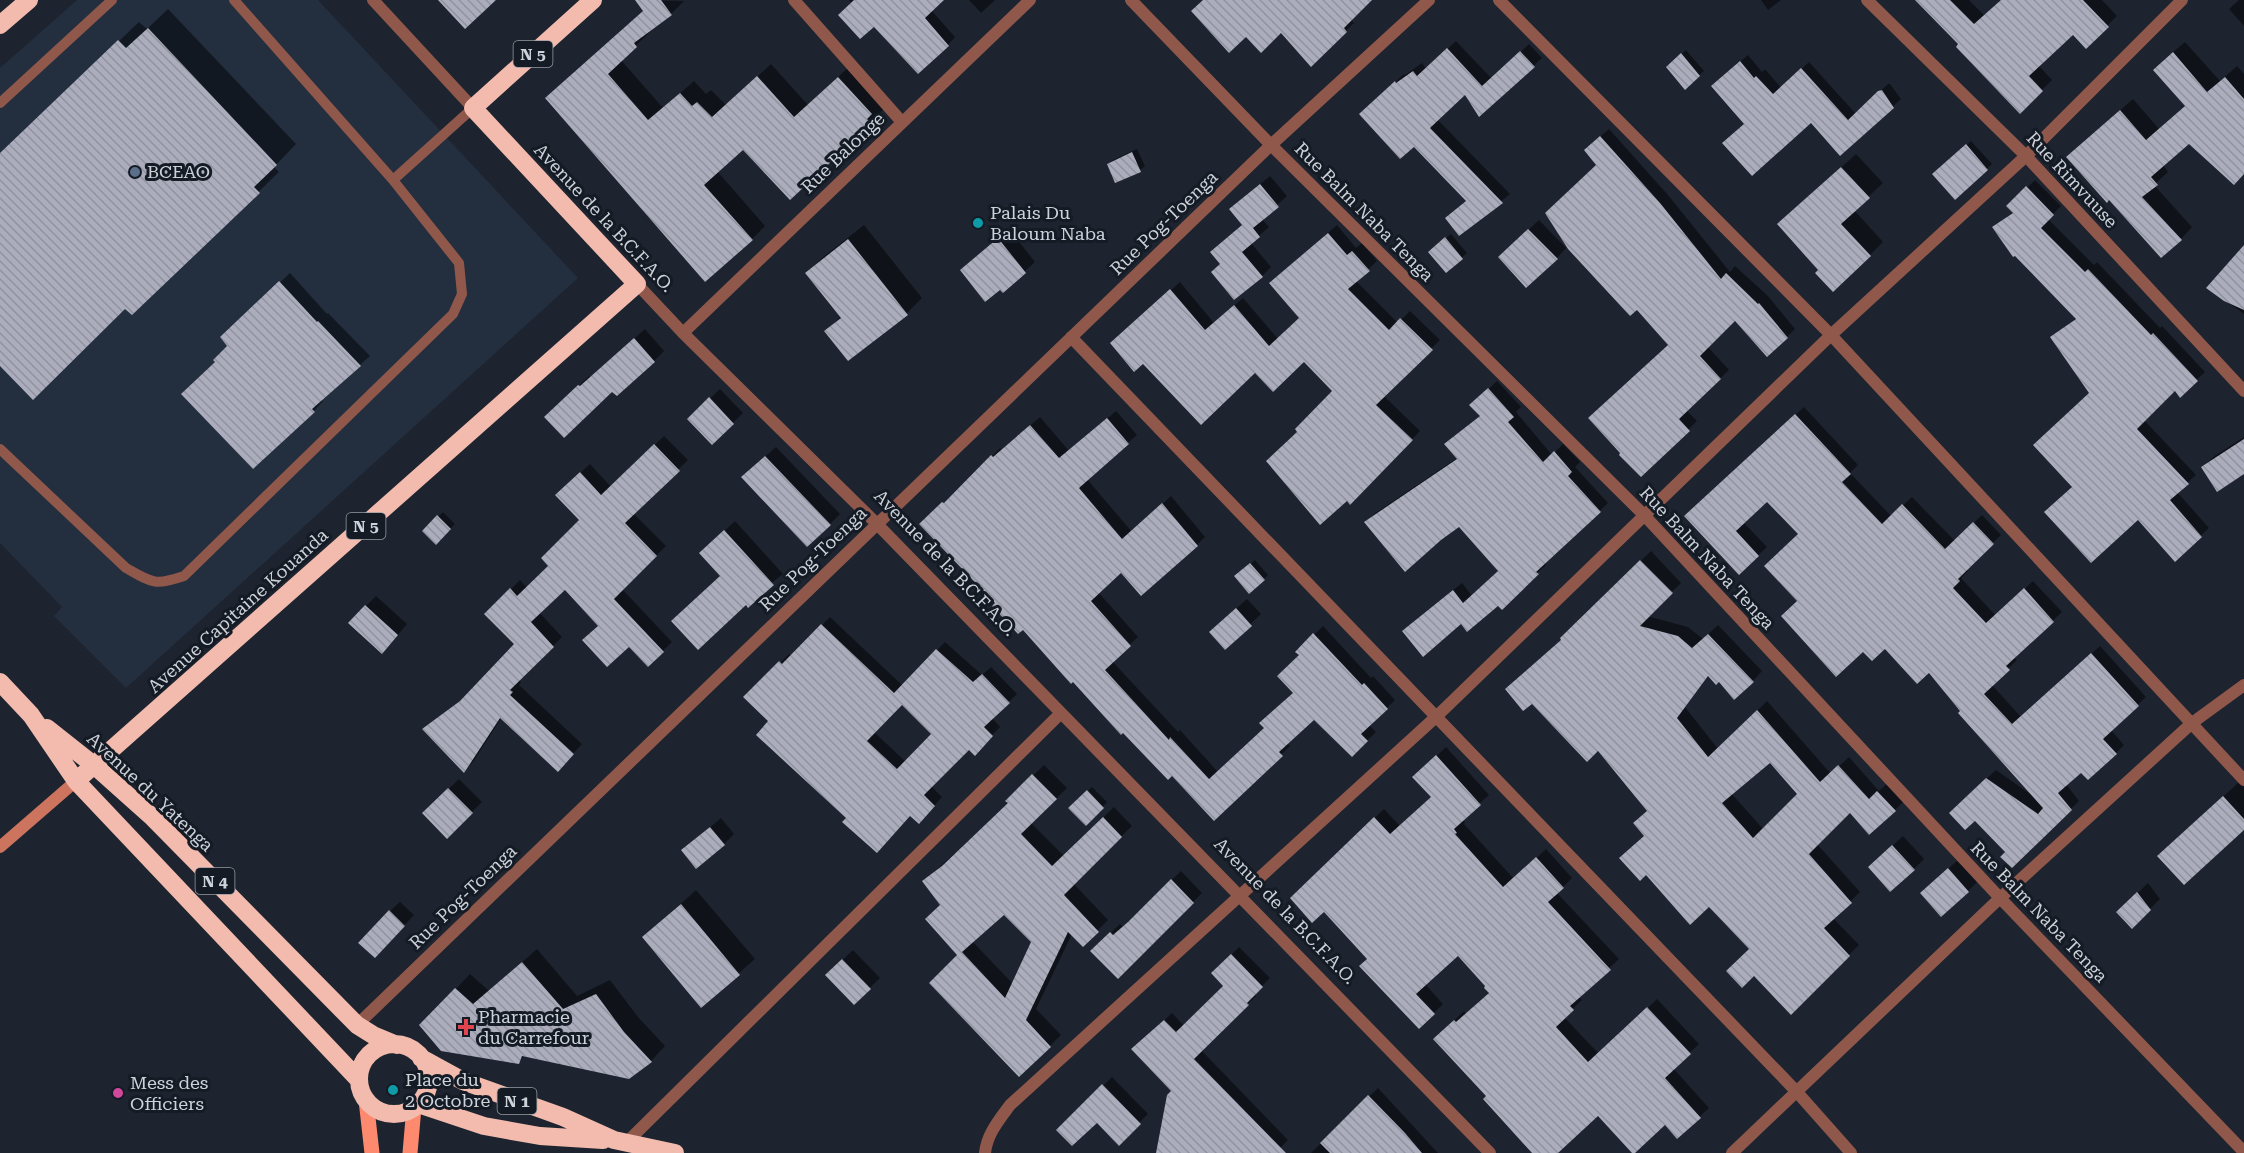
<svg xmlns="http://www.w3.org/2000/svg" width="2244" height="1153" viewBox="0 0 2244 1153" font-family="'Roboto Serif',serif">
<defs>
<pattern id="building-back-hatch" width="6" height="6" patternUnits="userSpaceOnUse" patternTransform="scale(1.5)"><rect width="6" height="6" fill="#abadbd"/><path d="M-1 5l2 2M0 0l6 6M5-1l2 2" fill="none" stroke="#90929e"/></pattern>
</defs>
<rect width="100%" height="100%" fill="#1d242f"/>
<path fill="#232e3e" d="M77 0H318L578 278 126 688 54 616 62 607 0 543V68Z"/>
<path fill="#0007" fill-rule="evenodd" d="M640 0 684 1 671 14 648 31 650 32 621 60 663 108 694 81 706 94 711 90 726 105 771 64 808 105 852 64 884 109 790 198 743 148 717 171 765 226 752 239 547 98 644 11Z
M849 0H942L931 10 955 37 948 45 852 4Z
M969 0H995L981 13Z
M1204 0H1370L1350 19 1354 23 1311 65 1281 31 1246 35Z
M1761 0H1781L1768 10Z
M1922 0H1969L1985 16 2002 0H2102L2117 16 2086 46 2073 33 2038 65 2052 80 2020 112Z
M2239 0H2244V26L2229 9Z
M168 9 296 144 274 167 279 172 132 313 125 306 0 364V155L139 22 147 29Z
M1456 41 1492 79 1529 44 1542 58 1480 115 1465 93 1437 119 1510 194 1460 234 1447 218 1467 200 1414 145 1369 106 1404 74 1405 75 1422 63 1426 69Z
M2185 42 2220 81 2237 66 2244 74V173L2189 142 2163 165 2168 172 2154 185 2192 227 2181 239 2080 145 2133 99 2159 129 2186 105 2166 58Z
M1686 50 1704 71 1699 75 1672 63Z
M1748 55 1762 72 1765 69 1781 88 1809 62 1856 114 1888 84H1890L1901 99 1840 154 1811 121 1745 124 1720 79Z
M1609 129 1668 195 1730 272 1735 266 1768 296 1795 329 1787 337 1735 319 1707 346 1729 370 1686 410 1697 421 1641 475 1670 345 1598 165 1594 142Z
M1971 141 1992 164 1955 198 1939 169Z
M1137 149 1145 166 1140 170 1108 164 1113 160Z
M1856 154 1883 183 1854 210 1883 242 1870 255 1820 270 1793 211Z
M1270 176 1287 196 1262 219 1269 227 1251 243 1271 267 1262 276 1222 263 1212 252 1243 224 1241 200Z
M2035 180 2061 206 2048 219 2094 265 2097 262 2160 328 2162 326 2205 372 2180 395 2175 389 2144 420 2196 475 2177 492 2209 528 2175 560 2138 518 2074 487 2091 393 2052 337 2077 317 1994 228 2013 212 2008 206Z
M1539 220 1566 248 1557 258 1510 247Z
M864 225 922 298 907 313 826 331 841 316 807 273 822 258Z
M1337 225 1356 248 1362 243 1377 261 1356 281 1398 323 1410 311 1440 340 1383 395 1420 431 1350 503 1299 432 1335 391 1304 360 1255 371 1120 335 1180 282 1214 323 1243 298 1278 339 1301 318 1280 275Z
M1009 229 1035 262 1003 291 972 260Z
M1451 234 1467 253 1446 271 1435 247Z
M2244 248V314L2208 288Z
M290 273 327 314 328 313 370 356 321 399 323 401 314 411 217 362 229 346 222 338Z
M645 329 664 351 654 361 612 389 546 417 589 376 591 377Z
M1497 381 1521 407 1516 412 1552 455 1563 444 1580 462 1575 467 1608 503 1544 563 1546 565 1537 573 1498 604 1461 622 1412 623 1462 583 1472 596 1499 571 1459 525 1366 522 1374 514 1457 458 1455 436 1481 415 1472 405Z
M720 389 743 413 712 443 689 419Z
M1804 407 1858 465 1850 473 1891 516 1912 497 1955 541 1982 515 2001 535 1966 569 1968 571 1961 578 1996 616 2033 581 2062 612 2014 657 2017 660 1992 685 2021 717 2100 646 2146 697 2111 730 2124 745 2116 753 2081 771 2066 784 2079 801 2012 866 2007 852 1959 804 1996 770 2033 796 1929 671 1885 647 1863 650 1799 601 1800 534 1767 500 1743 522 1767 547 1739 573 1694 508Z
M1116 411 1137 435 1087 479 1132 532 1171 496 1205 537 1197 545 1121 571 1098 592 1138 637 1112 661 1178 732 1180 730 1218 772 1266 728 1294 692 1301 655 1297 652 1323 626 1371 678 1373 676 1395 700 1369 725 1376 732 1352 755 1314 718 1287 743 1290 746 1214 819 1173 774 1123 731 922 524 953 496 1000 448 1002 450 1040 417 1069 451Z
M664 436 688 460 633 513 666 546 622 589 672 642 648 665 630 645 600 626 565 588 539 612 562 637 519 680 521 682 519 685 582 744 558 770 502 717 473 762 464 771 424 729 470 693 516 644 486 614 520 580 527 588 550 566 581 520 566 486 590 464 611 487Z
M2244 437V472L2203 467 2213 457Z
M776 447 840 514 830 524 753 467Z
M443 512 455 524 436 543 424 531Z
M735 521 783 574 746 603 721 576 711 544Z
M1651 551 1681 583 1647 616 1688 627 1703 639 1718 625 1762 671 1753 681 1719 680 1709 675 1685 707 1718 749 1767 701 1831 774 1849 757 1879 791 1888 783 1904 801 1895 810 1850 811 1817 844 1860 892 1833 918 1859 945 1791 1012 1751 949 1709 905 1646 873 1645 835 1635 823 1649 810 1562 638ZM1770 761 1799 794 1764 830 1731 793Z
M1255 560 1268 575 1264 579 1241 572Z
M376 596 407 624 392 642 366 606Z
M1247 599 1261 614 1225 648 1221 622Z
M830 617 903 686 945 642 982 675 991 667 1017 694 992 718 1000 727 975 753 969 748 931 786 942 797 927 814 848 818 770 721 746 697 789 654 791 656ZM902 703 933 734 906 762 874 732Z
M1446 747 1489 795 1462 819 1465 822 1464 824 1514 879 1546 849 1572 878 1557 893 1619 959 1578 996 1582 1000 1564 1017 1599 1054 1657 999 1699 1044 1673 1068 1709 1108 1699 1117 1665 1123 1598 1114 1556 1153H1532L1488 1096 1444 1030 1464 1011 1466 1014 1490 992 1487 986 1458 954 1425 984 1443 1004 1419 1027 1369 959 1324 910 1292 898 1384 809 1400 826 1433 796 1424 768Z
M1044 765 1067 788 1031 823 1064 856 1114 807 1132 826 1073 883 1108 920 1083 945 1072 934 1036 1009 1061 1035 1020 1075 959 955 942 905 924 881 1010 803 1007 801ZM1004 913 1033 942 1013 984 972 941Z
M459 779 482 802 447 837 424 813Z
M2239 782 2244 787V828L2175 841Z
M1092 787 1107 802 1086 824 1070 808Z
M721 818 734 834 724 844 683 850Z
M1903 836 1924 859 1914 869 1880 857Z
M1959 859 1978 881 1968 891 1932 883Z
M1181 871 1202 893 1118 977 1092 951 1120 924 1123 927Z
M2148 883 2160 899 2132 927 2118 912Z
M696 890 755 959 701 1006 644 937Z
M400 902 414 915 385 946 390 911Z
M1239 947 1270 978 1254 994 1256 996 1201 1050 1288 1140 1275 1153H1156L1167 1097 1173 1091 1141 1042 1172 1013 1184 1026 1225 986 1213 973Z
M537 949 577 996 610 980 638 1017 665 1046 651 1061 525 1055 518 1063 421 1025 470 974 489 991Z
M853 950 880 978 854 1003 827 975Z
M1112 1077 1148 1114 1119 1143 1097 1121 1058 1130Z
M1378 1088 1438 1153H1311L1318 1146Z"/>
<path fill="url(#building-back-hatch)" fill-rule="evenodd" d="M438 0H496L465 29Z
M635 0H661L672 15 634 43 637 47 608 74 648 120 680 93 692 106 697 102 712 117 757 76 794 117 838 77 872 114 867 119 872 124 790 200 743 150 704 185 753 240 705 282 545 98 643 11Z
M854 0H944L925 18 949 46 918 74 874 27 860 39 838 15Z
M1203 0H1372L1344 28 1347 32 1311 67 1281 33 1261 53 1246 37 1229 53 1191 11Z
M1915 0H1950L1974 24 2001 0H2083L2109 27 2086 49 2073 35 2029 76 2043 91 2020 114 1956 47 1958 44Z
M148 28 277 165 254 187 260 193 132 315 125 309 33 400 0 366V153L118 40 126 48Z
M1447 48 1482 86 1520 51 1535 67 1479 117 1465 95 1430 128 1503 203 1459 236 1445 218 1466 201 1414 147 1400 159 1359 114 1395 81 1396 83 1413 71 1417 76Z
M2173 52 2207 92 2225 77 2244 99V174L2234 185 2189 144 2151 177 2158 185 2142 197 2182 240 2161 258 2109 200 2107 203 2066 157 2120 110 2146 140 2185 106 2153 70Z
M1681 53 1700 76 1685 90 1666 67Z
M1740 61 1754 78 1756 76 1773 94 1801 68 1848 120 1878 91 1882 90 1894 108 1840 156 1811 123 1752 176 1722 143 1744 124 1711 86Z
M1600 136 1660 203 1721 279 1726 273 1758 304 1759 303 1788 338 1767 357 1735 321 1700 356 1721 379 1679 419 1690 431 1641 477 1619 455 1620 453 1588 418 1668 345 1637 310 1630 316 1568 249 1545 213 1596 165 1584 150Z
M1966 144 1988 170 1955 200 1932 174Z
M1132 152 1141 172 1115 183 1107 164Z
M1841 167 1870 198 1841 224 1871 256 1833 292 1815 273 1818 270 1777 224Z
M1260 184 1279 207 1253 228 1260 237 1242 252 1263 277 1234 300 1211 272 1220 264 1210 252 1242 225 1229 209Z
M2026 186 2054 215 2041 228 2085 272 2088 269 2151 335 2153 333 2198 381 2180 398 2175 391 2137 429 2189 484 2170 500 2202 537 2175 562 2138 520 2091 563 2044 512 2072 487 2033 445 2089 393 2050 337 2076 319 2015 256 2013 257 1992 227 2013 213 2006 206Z
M1528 229 1558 259 1526 288 1498 257Z
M1328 233 1347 255 1352 251 1370 271 1348 289 1389 330 1400 318 1433 350 1376 405 1413 440 1350 505 1347 501 1320 525 1266 461 1297 432 1295 429 1332 391 1304 362 1273 392 1255 373 1201 425 1143 364 1134 372 1110 343 1170 289 1205 330 1234 305 1269 346 1299 318 1269 283Z
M1445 237 1463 259 1446 273 1428 252Z
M998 238 1026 273 1003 293 1000 290 985 302 960 270Z
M848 239 908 315 848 361 824 331 841 318 805 273Z
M2244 245V310L2224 301 2206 288Z
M279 281 317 322 318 321 361 366 312 409 315 412 253 469 181 394 215 362 213 360 227 346 220 337Z
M634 338 655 362 617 396 612 392 564 438 544 417 578 385 580 386Z
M1488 388 1514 417 1508 422 1543 462 1554 451 1572 472 1568 476 1601 512 1536 572 1539 574 1502 610 1498 606 1467 632 1461 624 1423 657 1402 631 1453 590 1463 603 1498 571 1459 527 1441 540 1405 572 1364 522 1457 459 1444 444 1480 416 1469 405Z
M709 397 734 424 712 445 687 419Z
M1795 414 1851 474 1842 482 1882 524 1902 504 1945 549 1973 522 1994 544 1958 579 1960 581 1953 588 1986 623 2024 588 2054 622 2006 666 2010 670 1984 694 2012 724 2091 653 2139 706 2103 739 2117 754 2088 780 2081 773 2058 793 2072 810 2012 868 2000 857 2005 852 1975 821 1965 830 1949 813 1986 778 2038 814 2043 808 1958 713 1960 711 1929 673 1917 684 1885 649 1872 661 1863 652 1836 677 1781 616 1797 601 1764 566 1798 534 1767 502 1736 531 1759 556 1739 575 1684 516Z
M1107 418 1129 444 1079 488 1122 539 1162 503 1198 546 1141 596 1121 573 1091 601 1131 646 1105 670 1169 740 1170 737 1209 779 1264 728 1259 723 1293 693 1277 676 1299 655 1295 652 1313 633 1362 685 1364 683 1388 709 1361 734 1368 741 1352 757 1314 720 1279 752 1283 756 1214 821 1172 776 1168 780 1123 733 1121 735 1073 682 1071 684 1023 630 1018 634 992 606 995 603 919 524 942 502 944 503 991 455 993 457 1030 425 1059 458Z
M2244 439V474L2217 492 2201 467Z
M654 444 680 471 625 523 657 556 614 599 664 652 648 667 629 647 607 667 582 640 598 626 565 590 531 622 554 647 510 690 513 692 510 695 574 754 558 772 500 718 464 773 422 729 460 701 514 644 484 614 510 588 517 596 548 566 541 558 579 520 555 495 580 472 601 495Z
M765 456 831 525 807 547 741 477Z
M437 515 451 529 436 545 422 531Z
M724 530 774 585 748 608 746 605 698 650 671 621 720 576 699 553Z
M1640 560 1673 593 1640 626 1678 636 1692 648 1708 634 1754 682 1734 700 1719 682 1716 685 1708 676 1677 718 1708 757 1757 710 1820 782 1838 765 1869 799 1877 791 1896 811 1869 835 1850 813 1809 854 1852 903 1824 928 1850 956 1791 1015 1754 976 1742 988 1726 971 1749 949 1709 907 1690 925 1646 875 1640 881 1619 858 1644 836 1633 823 1647 811 1598 751 1587 762 1532 704 1523 711 1505 689 1561 640 1560 638ZM1770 763 1797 794 1753 838 1722 803Z
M1250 563 1265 580 1249 594 1234 576Z
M365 605 398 635 382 654 348 623Z
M1236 608 1252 626 1225 650 1209 632Z
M821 624 894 693 936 649 973 682 982 674 1010 703 984 727 993 736 975 756 969 750 924 795 935 806 919 824 910 816 877 853 842 822 846 818 756 735 768 721 743 697 779 661 782 664ZM902 705 931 734 897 769 867 741Z
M1436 755 1481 805 1454 829 1457 833 1455 834 1503 887 1536 857 1564 888 1548 902 1611 970 1570 1006 1574 1010 1556 1027 1588 1062 1647 1007 1691 1054 1665 1078 1701 1118 1677 1139 1665 1125 1635 1153H1632L1598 1116 1558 1153H1532L1483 1099 1486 1096 1433 1039 1454 1020 1456 1022 1489 993 1484 988 1485 986 1458 956 1416 994 1435 1014 1419 1029 1359 966 1367 959 1324 912 1312 923 1290 898 1374 817 1390 834 1431 797 1412 777Z
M1032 774 1057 799 1021 834 1052 866 1103 817 1122 837 1064 895 1099 932 1083 947 1068 932 1026 1020 1051 1047 1019 1077 929 983 957 955 925 919 940 905 922 881 942 866 1008 803 1005 801ZM1004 915 1031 942 1005 998 962 952Z
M448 788 473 813 447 839 422 813Z
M1087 790 1104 808 1086 826 1068 808Z
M2223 796 2244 819V830L2184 885 2157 856Z
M710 827 725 845 696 869 681 850Z
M1892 845 1915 870 1890 892 1868 867Z
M1948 868 1969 892 1941 917 1920 893Z
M1171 879 1194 903 1118 979 1090 951 1110 932 1113 935 1128 922Z
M2137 892 2151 910 2132 929 2116 912Z
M681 904 740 975 701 1008 642 937Z
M389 910 405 926 375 958 358 943Z
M1231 954 1263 987 1247 1003 1249 1005 1194 1059 1286 1153H1156L1167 1095 1171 1091 1131 1049 1164 1020 1176 1032 1223 986 1211 973Z
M842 959 871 989 854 1005 825 975Z
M522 962 563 1009 596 994 624 1032 652 1062 629 1079 522 1056 519 1064 441 1051 419 1025 455 988 473 1004Z
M1102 1084 1141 1124 1119 1146 1097 1123 1072 1146 1056 1130Z
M1368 1095 1405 1133 1422 1153H1330L1320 1143Z"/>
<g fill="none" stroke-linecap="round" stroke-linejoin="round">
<path stroke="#90584b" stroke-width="10" d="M0 103 112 0
M393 180 473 108
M0 449 126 568C152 583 155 586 184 576L453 314 462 294 459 263 393 180 234 0"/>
<path stroke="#90584b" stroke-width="12" d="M373 0 473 108
M794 0 901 121
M1131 0 1271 145 1644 515 2000 898 2244 1152
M1499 0 1831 335 2244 780
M1867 0 2026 156 2244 391
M637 284 683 333 876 523 1490 1153
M683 333 1030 0
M1071 337 1796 1091 1851 1153
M357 1025 1271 145 1429 0
M625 1144 1061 713
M985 1153C987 1134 999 1120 1010 1105L1437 716 1831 335 2026 156 2182 0
M1732 1153 2000 898 2192 723 2244 685"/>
<path stroke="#cd745f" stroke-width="12" d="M0 847 76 781"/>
<path stroke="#fd896e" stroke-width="15" d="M366 1100 372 1153
M410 1153 414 1107"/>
<path stroke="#f3bbad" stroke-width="18" d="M0 25 29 0
M0 682 31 715 76 781 359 1080
M47 728 95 766 151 816 357 1025 373 1035 397 1045
M76 781 637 284 473 108 593 0
M359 1079a35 35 0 1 1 70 0a35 35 0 1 1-70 0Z
M421 1058 463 1081 563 1117 614 1140 675 1153
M418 1104 484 1126 540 1136 603 1140"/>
</g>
<circle fill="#5c6f8a" stroke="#141b25" stroke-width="2" cx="135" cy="172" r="6"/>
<g fill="#0f9aa8" stroke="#141b25" stroke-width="2">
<circle cx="978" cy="223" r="6"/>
<circle cx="393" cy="1090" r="6"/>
</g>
<path fill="#e0444e" stroke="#141b25" stroke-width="2" d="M463 1018h6v6h6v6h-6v6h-6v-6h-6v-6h6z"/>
<circle fill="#d1479c" stroke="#141b25" stroke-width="2" cx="118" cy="1093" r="6"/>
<g text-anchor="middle" stroke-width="6" stroke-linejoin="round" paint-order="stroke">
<g fill="#141b25" stroke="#969ba3" stroke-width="1.5">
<rect x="513.5" y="41" width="39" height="26" rx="4.5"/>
<rect x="346.5" y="513" width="39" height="26" rx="4.5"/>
<rect x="195.5" y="868" width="39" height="26" rx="4.5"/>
<rect x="497.5" y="1088" width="39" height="26" rx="4.5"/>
</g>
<g font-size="16" font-weight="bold" fill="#cdd2d9">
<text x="533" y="60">N 5</text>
<text x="366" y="532">N 5</text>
<text x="215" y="887">N 4</text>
<text x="517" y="1107">N 1</text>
</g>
<g font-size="18" fill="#cdd2d9" stroke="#141b25">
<text transform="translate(843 153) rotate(-44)" y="6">Rue Balonge</text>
<text transform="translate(2072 180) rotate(47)" y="6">Rue Rimvuuse</text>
<text transform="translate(1364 212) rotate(45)" y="6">Rue Balm Naba Tenga</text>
<text transform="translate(604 218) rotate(47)" y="6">Avenue de la B.C.F.A.O.</text>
<text transform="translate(1164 223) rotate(-44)" y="6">Rue Pog-Toenga</text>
<text transform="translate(1707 558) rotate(47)" y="6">Rue Balm Naba Tenga</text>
<text transform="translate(813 559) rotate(-44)" y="6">Rue Pog-Toenga</text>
<text transform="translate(945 563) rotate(46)" y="6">Avenue de la B.C.F.A.O.</text>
<text transform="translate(238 611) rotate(-42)" y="6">Avenue Capitaine Kouanda</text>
<text transform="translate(150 792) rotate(43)" y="6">Avenue du Yatenga</text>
<text transform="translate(463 897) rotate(-44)" y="6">Rue Pog-Toenga</text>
<text transform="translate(1285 911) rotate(46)" y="6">Avenue de la B.C.F.A.O.</text>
<text transform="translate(2039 912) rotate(46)" y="6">Rue Balm Naba Tenga</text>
</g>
<g font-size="18" fill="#cdd2d9" stroke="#141b25" text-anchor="start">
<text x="147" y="178">BCEAO</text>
<text x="990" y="219">Palais Du<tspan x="990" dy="21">Baloum Naba</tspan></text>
<text x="478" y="1023">Pharmacie<tspan x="478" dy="21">du Carrefour</tspan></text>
<text x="405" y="1086">Place du<tspan x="405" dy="21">2 Octobre</tspan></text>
<text x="130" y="1089">Mess des<tspan x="130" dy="21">Officiers</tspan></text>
</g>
</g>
</svg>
